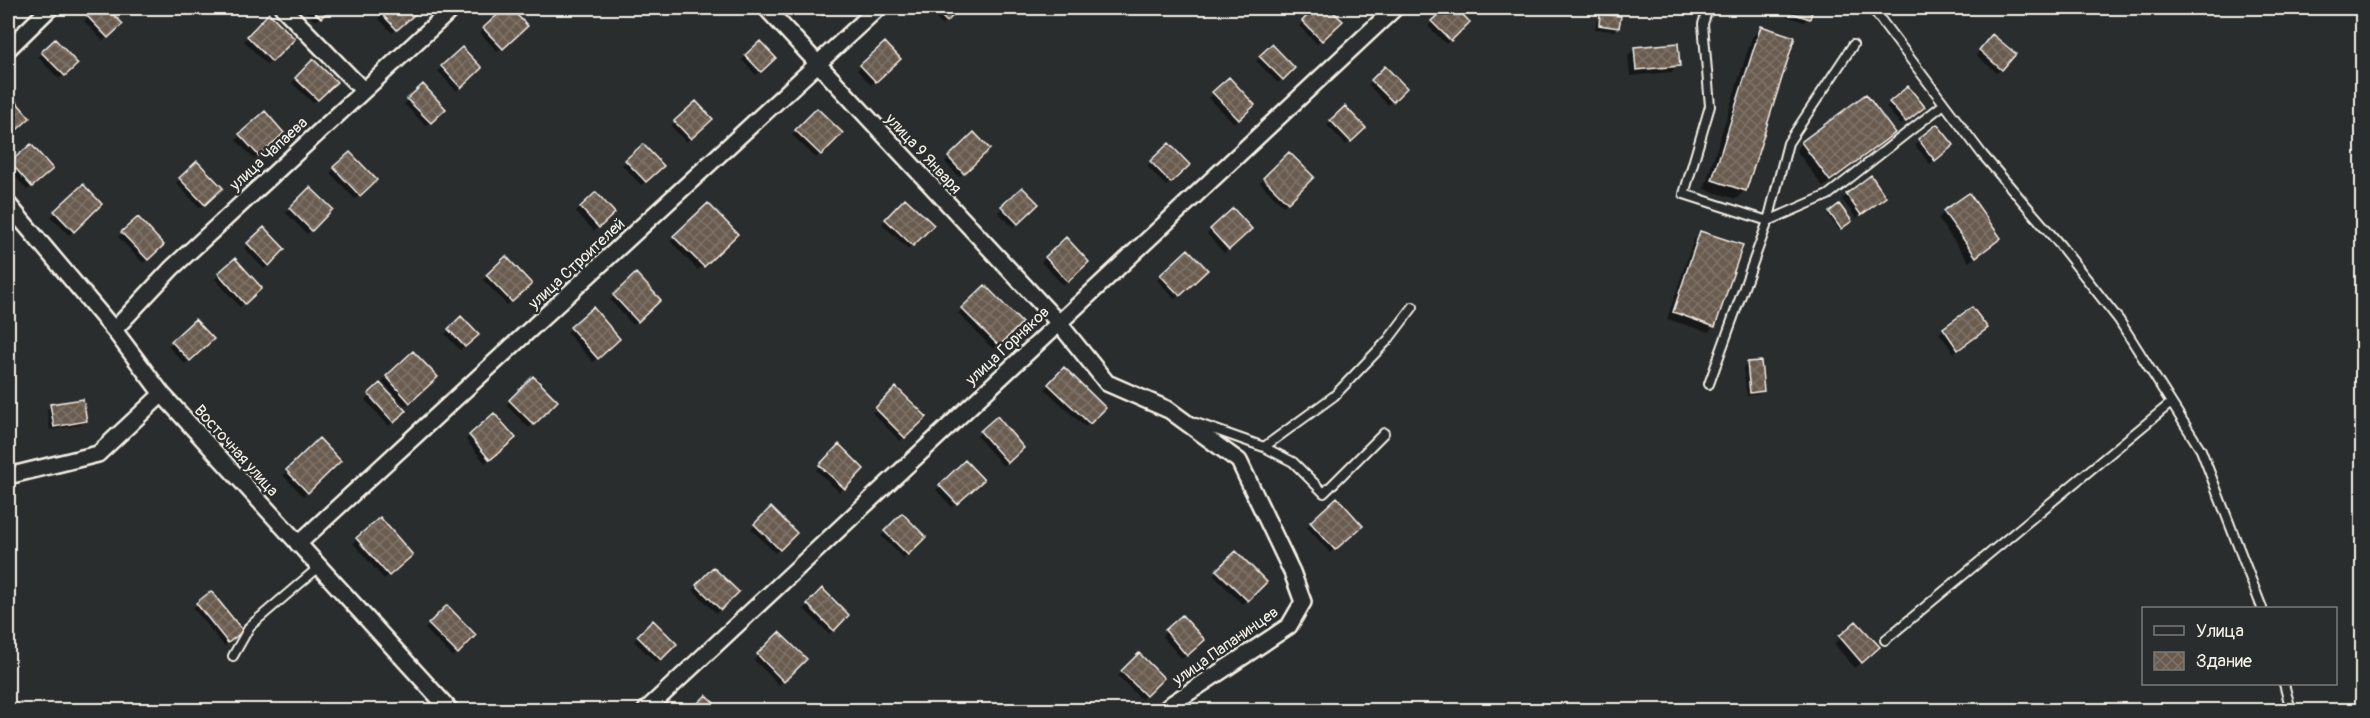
<svg xmlns="http://www.w3.org/2000/svg" width="2370" height="718" viewBox="0 0 2370 718" font-family="Pangolin,sans-serif">
<defs>
<pattern id="building-cross-hatch" width="8" height="8" patternUnits="userSpaceOnUse" patternTransform="scale(1.5)"><rect width="8" height="8" fill="#695b50"/><path d="M0 0l8 8M0 8l8-8" fill="none" stroke="#7f7369"/></pattern>
</defs>
<rect width="100%" height="100%" fill="#2a2d2e"/>
<filter id="ink" filterUnits="userSpaceOnUse"><feTurbulence type="fractalNoise" baseFrequency=".0167" numOctaves="2"/><feDisplacementMap in="SourceGraphic" scale="12" xChannelSelector="R" yChannelSelector="G"/><feConvolveMatrix kernelMatrix="1 2 1 2 8 2 1 2 1" color-interpolation-filters="sRGB"/></filter>
<g filter="url(#ink)">
<path fill="#0007" d="M98 8H105L121 24 103 41 84 21Z
M213 8H224L219 13Z
M302 8H329L315 21Z
M389 8H420L392 33 378 18Z
M507 8 526 26 498 52 480 33Z
M538 8H547L542 12Z
M807 8H829L818 18Z
M925 8H958L942 25Z
M1317 8H1327L1341 21 1317 44 1299 26Z
M1447 8H1454L1468 22 1446 44 1428 26Z
M1787 13 1807 19 1804 22 1786 16Z
M1601 15 1618 27 1614 31 1595 29 1597 19Z
M269 16 293 39 267 65 244 41Z
M1761 28 1745 190 1736 199 1704 189 1752 37Z
M1988 40 2001 69 1997 73 1976 55Z
M55 41 76 64 59 79 38 57Z
M760 43 774 58 756 75 742 60Z
M885 44 899 59 871 85 857 70Z
M1272 47 1293 68 1278 83 1256 61Z
M462 49 480 68 456 91 438 71Z
M1634 49 1679 65 1672 72 1630 76 1628 55Z
M313 61 334 82 313 103 292 83Z
M1385 68 1405 88 1388 105 1368 85Z
M1228 79 1253 105 1234 123 1209 98Z
M423 86 444 109 426 126 404 104Z
M8 94 28 118 8 136Z
M696 103 710 119 686 142 671 126Z
M1890 103 1919 111 1901 125 1886 107Z
M1345 108 1363 128 1346 145 1327 125Z
M817 110 841 133 816 158 792 135Z
M265 113 282 133 254 159 236 140Z
M1937 126 1948 149 1930 164 1915 145Z
M1894 133 1823 187 1796 150 1802 143Z
M974 135 988 149 959 177 945 162Z
M1169 145 1188 165 1166 186 1147 166Z
M643 146 662 166 641 185 622 165Z
M350 154 375 180 355 199 330 173Z
M1289 154 1312 177 1283 206 1260 183Z
M11 163 47 173 27 190 8 168Z
M197 164 221 188 200 208 176 183Z
M1871 178 1880 201 1856 218 1842 199Z
M82 186 100 204 69 235 51 217Z
M310 189 331 209 307 234 286 213Z
M1022 189 1037 204 1013 227 998 212Z
M596 194 613 213 594 231 576 212Z
M905 200 932 225 908 249 882 224Z
M708 205 736 234 698 270 670 241Z
M1839 206 1850 221 1839 230 1828 215Z
M1233 210 1250 229 1224 253 1207 234Z
M1944 212 1999 238 1969 262 1938 219Z
M137 219 162 245 143 263 118 237Z
M264 229 283 249 264 269 244 248Z
M1700 233 1714 326 1708 332 1667 319 1694 239Z
M1066 239 1087 262 1063 285 1041 262Z
M1188 252 1206 270 1175 299 1157 280Z
M506 258 530 284 507 305 483 280Z
M235 260 260 288 240 307 215 279Z
M636 276 659 300 633 325 610 300Z
M985 287 1020 323 993 349 958 313Z
M1971 309 1981 332 1954 353 1939 333Z
M592 310 618 339 593 362 567 333Z
M461 318 477 335 460 350 445 334Z
M195 321 212 339 185 364 168 346Z
M413 353 436 377 405 406 382 382Z
M1747 364 1763 390 1759 394 1747 396 1743 368Z
M1064 370 1104 408 1085 427 1045 389Z
M533 378 556 401 529 428 506 405Z
M380 385 404 411 389 426 365 400Z
M896 389 924 417 900 441 872 413Z
M51 406 85 420 81 425 50 430 47 410Z
M996 419 1022 448 1003 466 977 436Z
M470 436 509 442 485 463 466 440Z
M319 441 339 461 303 496 283 475Z
M839 447 862 469 839 492 816 470Z
M965 462 981 480 952 507 936 490Z
M1337 499 1361 526 1330 553 1307 527Z
M771 509 795 533 775 553 751 529Z
M902 515 924 537 903 558 881 536Z
M357 539 407 559 384 579 353 543Z
M1236 553 1265 582 1242 604 1213 575Z
M713 569 737 592 716 613 693 590Z
M822 590 847 615 829 634 804 609Z
M197 604 237 635 224 646 193 608Z
M447 608 474 635 453 657 425 629Z
M1182 617 1202 640 1182 659 1162 636Z
M653 622 675 644 656 663 634 641Z
M1856 623 1871 654 1855 668 1834 644Z
M779 634 805 659 779 685 754 660Z
M1139 655 1162 678 1141 699 1118 676Z"/>
<path fill="url(#building-cross-hatch)" stroke="#f4f1e8" stroke-width="1.5" d="M8 8H19L8 19Z
M96 8H107L123 24 108 38 87 16Z
M310 8H331L321 18Z
M387 8H422L397 30 381 13Z
M505 8H510L528 26 503 49 483 28Z
M815 8H831L823 15Z
M933 8H960L947 22Z
M1315 8H1329L1343 21 1322 41 1302 21Z
M1445 8H1456L1470 22 1451 41 1431 21Z
M1791 8H1813L1810 19 1789 12Z
M269 13 295 39 272 62 247 36Z
M1600 14 1621 16 1619 28 1599 25Z
M1761 26 1795 37 1746 191 1712 180Z
M1992 34 2016 54 2002 70 1979 50Z
M55 39 78 64 65 76 41 52Z
M760 41 776 58 761 72 745 55Z
M885 42 901 59 876 82 860 65Z
M1678 43 1680 66 1636 70 1634 47Z
M1272 44 1295 68 1283 80 1259 56Z
M462 47 482 68 461 88 441 66Z
M313 59 337 82 318 100 295 78Z
M1385 66 1407 88 1393 102 1371 80Z
M1229 77 1255 105 1239 120 1212 92Z
M423 84 446 109 431 123 407 99Z
M1908 86 1925 107 1906 122 1889 102Z
M8 92 30 118 8 138Z
M1866 94 1895 133 1830 181 1801 142Z
M696 101 713 119 691 139 674 121Z
M1345 106 1366 128 1351 142 1330 120Z
M817 108 843 133 821 155 795 130Z
M265 111 284 133 259 156 239 134Z
M1937 124 1954 145 1935 161 1918 139Z
M974 132 990 149 964 174 948 157Z
M1169 143 1190 165 1171 183 1150 161Z
M31 144 53 169 32 187 10 162Z
M643 144 664 166 646 182 625 160Z
M350 152 377 180 360 196 333 167Z
M1289 152 1314 177 1288 203 1263 178Z
M197 161 223 188 205 205 179 178Z
M1871 175 1886 197 1861 215 1846 194Z
M83 184 102 204 74 232 54 211Z
M310 187 333 209 312 231 289 208Z
M1022 187 1039 204 1018 224 1001 206Z
M596 192 615 213 599 228 580 207Z
M1969 193 2001 238 1976 257 1943 211Z
M905 198 934 225 913 246 885 219Z
M708 203 738 234 704 267 673 236Z
M1839 204 1852 221 1841 229 1829 212Z
M1233 208 1252 229 1229 250 1210 229Z
M138 217 164 245 148 260 121 232Z
M264 227 285 249 269 266 247 243Z
M1700 231 1743 245 1715 327 1673 312Z
M1066 237 1089 262 1068 282 1045 257Z
M1188 249 1208 270 1180 296 1160 275Z
M506 256 532 284 512 302 486 275Z
M235 258 262 288 245 304 218 273Z
M636 273 661 300 638 322 613 295Z
M985 285 1022 323 999 346 961 308Z
M593 307 620 339 598 359 570 327Z
M1972 307 1988 328 1958 350 1943 328Z
M461 316 479 335 465 347 448 329Z
M195 319 214 339 190 361 171 341Z
M413 351 438 377 410 403 386 376Z
M1761 361 1764 391 1750 393 1747 362Z
M1064 367 1106 408 1090 424 1048 384Z
M533 376 558 401 534 425 509 400Z
M380 383 406 411 394 423 368 394Z
M896 387 927 417 905 438 875 408Z
M83 399 87 421 54 427 50 404Z
M494 413 516 438 490 460 469 435Z
M997 416 1024 448 1008 463 980 431Z
M8 418 13 439 8 441Z
M319 438 341 461 308 493 286 470Z
M839 444 864 469 845 489 819 465Z
M965 460 984 480 957 504 939 485Z
M1337 497 1363 526 1335 550 1310 522Z
M771 507 797 533 780 550 754 524Z
M902 513 926 537 908 555 884 531Z
M380 517 413 555 389 576 356 538Z
M1236 551 1267 582 1248 601 1216 570Z
M713 567 739 592 721 610 696 585Z
M822 588 849 615 834 631 807 604Z
M211 591 243 631 228 643 196 603Z
M447 605 476 635 458 654 428 624Z
M1182 615 1205 640 1187 656 1165 630Z
M653 620 677 644 661 660 637 636Z
M1856 621 1880 647 1862 663 1839 636Z
M779 632 807 659 784 682 757 654Z
M1139 653 1164 678 1146 696 1121 671Z
M706 695 721 710H691Z"/>
<g fill="none" stroke-linecap="round" stroke-linejoin="round">
<g stroke="#f4f1e8" stroke-width="12">
<path id="service" d="M1708 8 1703 24 1710 106 1684 194 1768 221 1788 143 1853 45
M1872 8 1982 154 2060 245 2119 320 2201 450 2262 608
M1709 384 1768 221 1828 195 1944 104
M1196 423 1264 447 1334 396 1388 340 1413 307
M1264 447 1293 462 1324 493 1384 433
M1885 640 2171 403
M233 656 250 626 319 567
M2284 684 2291 710"/>
</g>
<g stroke="#f4f1e8" stroke-width="20">
<path id="minor" d="M283 8 362 89
M766 8 1058 322 1107 383 1169 410 1239 461 1292 572 1303 602 1289 626 1173 703 1165 710
M8 49 50 8
M8 204 114 330 162 394 450 710
M114 330 172 268 453 8
M8 476 98 454 162 394
M298 544 878 8
M646 710 1395 8"/>
</g>
<use href="#service" stroke="#2a2d2e" stroke-width="8"/>
<use href="#minor" stroke="#2a2d2e" stroke-width="15"/>
</g>
</g>
<g text-anchor="middle" stroke-width="5" stroke-linejoin="round" paint-order="stroke">
<g font-size="16" fill="#f4f1e8" stroke="#2a2d2e">
<text transform="translate(268 153) rotate(-43)" y="6">улица Чапаева</text>
<text transform="translate(924 153) rotate(47)" y="6">улица 9 Января</text>
<text transform="translate(576 263) rotate(-43)" y="6">улица Строителей</text>
<text transform="translate(1007 345) rotate(-43)" y="6">улица Горняков</text>
<text transform="translate(237 450) rotate(48)" y="6">Восточная улица</text>
<text transform="translate(1225 645) rotate(-35)" y="6">улица Папанинцев</text>
</g>
</g>
<rect width="2370" height="718" fill="none" stroke="#2a2d2e" stroke-width="30"/>
<rect x="15" y="15" width="2340" height="688" fill="none" stroke="#f4f1e8" stroke-width="2" filter="url(#ink)"/>
<rect x="2142" y="607" width="195" height="78" fill="#2a2d2e" stroke="#7b7b78" stroke-width="1.5"/>
<rect x="2154" y="626" width="30" height="9" fill="#2a2d2e" stroke="#7b7b78" stroke-width="1.5"/>
<text x="2196" y="637" font-size="18" fill="#f4f1e8">Улица</text>
<rect x="2154" y="652" width="30" height="18" fill="url(#building-cross-hatch)" stroke="#7b7b78" stroke-width="1.5"/>
<text x="2196" y="667" font-size="18" fill="#f4f1e8">Здание</text>
</svg>
